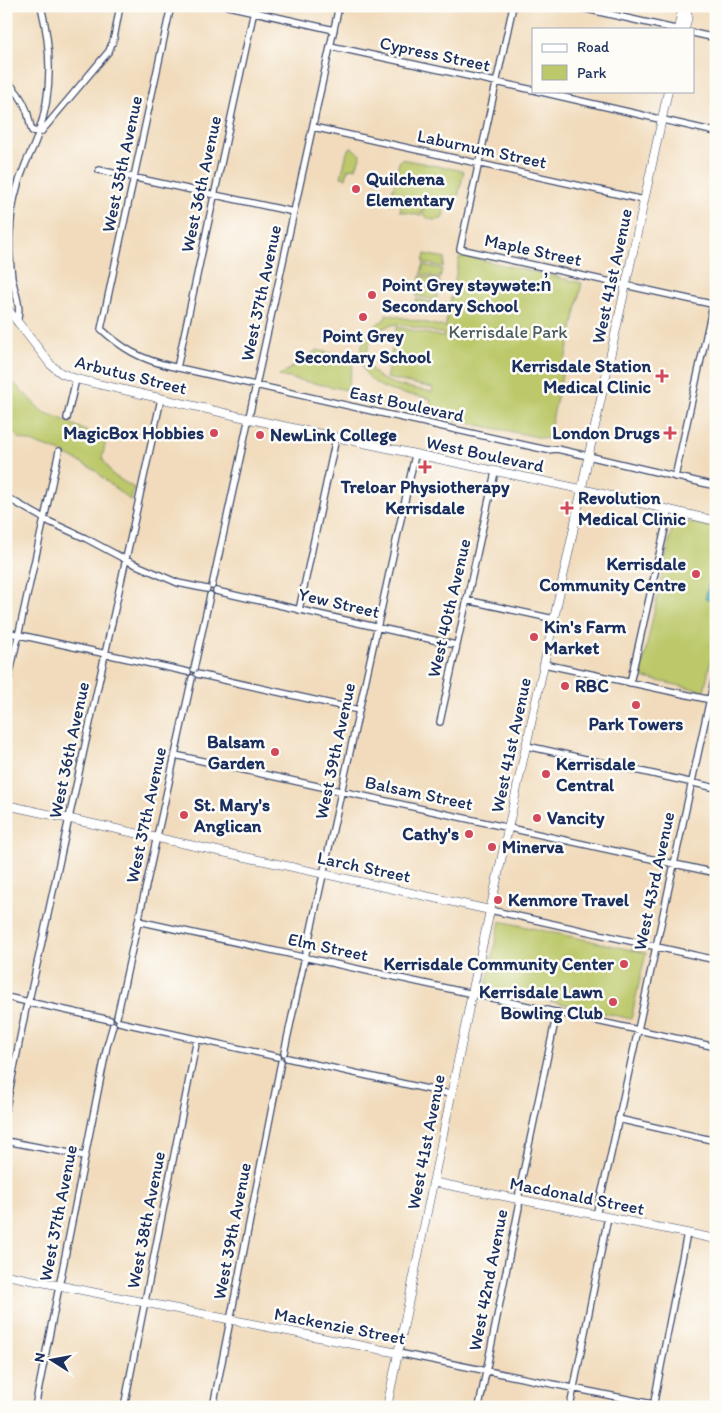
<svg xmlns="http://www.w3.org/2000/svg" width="722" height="1413" viewBox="0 0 722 1413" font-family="Itim,sans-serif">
<defs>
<pattern id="water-waves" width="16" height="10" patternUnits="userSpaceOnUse" patternTransform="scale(1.25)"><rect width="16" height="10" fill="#3bacb7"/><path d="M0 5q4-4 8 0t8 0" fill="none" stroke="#318c98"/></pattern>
</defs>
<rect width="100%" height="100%" fill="#fdfcf7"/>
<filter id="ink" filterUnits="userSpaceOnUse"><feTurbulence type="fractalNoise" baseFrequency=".02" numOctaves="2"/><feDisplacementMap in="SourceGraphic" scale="10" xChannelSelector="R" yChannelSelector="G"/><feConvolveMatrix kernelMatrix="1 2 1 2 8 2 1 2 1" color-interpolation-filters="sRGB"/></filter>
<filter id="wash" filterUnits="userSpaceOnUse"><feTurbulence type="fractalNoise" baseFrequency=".0096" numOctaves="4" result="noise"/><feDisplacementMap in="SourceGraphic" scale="20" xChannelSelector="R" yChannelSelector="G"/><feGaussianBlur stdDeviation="1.12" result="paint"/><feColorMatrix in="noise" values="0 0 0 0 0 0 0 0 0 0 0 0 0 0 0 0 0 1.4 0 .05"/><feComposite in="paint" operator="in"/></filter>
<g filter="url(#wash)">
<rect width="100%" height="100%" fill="#f1dbbc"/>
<path fill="#bcc869" stroke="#6c7c64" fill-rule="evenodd" d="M351 147 360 154V157L356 168 348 169 346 178 341 177 347 152Z
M401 159 464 171 456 205 453 206 392 193 399 162Z
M402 199 423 204 421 216 400 211Z
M426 205 442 208 444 211 443 218C435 222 429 220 423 214L424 206Z
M425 254 445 258 443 267 423 263Z
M460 255 582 283 548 439 428 415 431 399C415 395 396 394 382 387 350 370 356 335 385 319L386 314 445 327ZM398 324 444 334 443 337 397 327 386 378 433 388 432 392C418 389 390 385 379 377 355 359 370 326 398 324Z
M423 265 442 269 440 278 421 274Z
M420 276 440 280 438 289 419 285Z
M418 287 438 291 436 300 416 296Z
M416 299 435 303 433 311 414 307Z
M317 350 354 359 347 390 279 376Z
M6 375 43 412 60 418 106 441 102 458 113 475 134 488 131 501 105 480 95 470 59 451 18 438 6 421Z
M674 519 716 528V638L704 691 640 677Z
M500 921 646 953 631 1019 486 987Z"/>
<path fill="url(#water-waves)" stroke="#2b6e8a" d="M711 573 716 574V601L712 600V601L705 599Z"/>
</g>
<g filter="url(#ink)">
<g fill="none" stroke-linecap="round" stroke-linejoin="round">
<g stroke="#3b496c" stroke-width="8">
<path id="street" d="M171 6 101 329C123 349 140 359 170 366L547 450 557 449 588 456 716 486
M228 6 334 30
M513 6 460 249 716 305
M573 6 675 29
M693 33 716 38
M330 46 533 90
M6 81C16 89 23 100 27 111 29 118 30 125 32 131L41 132 109 51 114 38 120 6
M537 91 716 132
M313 127 644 200
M99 170 294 212
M17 322C22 307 15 293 12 278 10 263 9 247 10 232 11 209 16 186 25 165 29 155 35 145 38 134 53 93 51 47 41 6
M177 368 255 6
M67 418 76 379
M675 477 716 291
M6 497 50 522 85 538 132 563 178 583 207 589
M212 586 339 6
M216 591 456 645
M466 600 554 619
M299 610 336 438
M6 632 188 672
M544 664 716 701
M194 669 210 595
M197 674 359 710
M630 683 669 511
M6 691 59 451
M440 722 495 472
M527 746 716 788
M175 755 716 873
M490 910 716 960
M138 921 716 1047
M6 997 110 1020
M117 1017 192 678
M119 1022 278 1057
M284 1053 415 455
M287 1058 450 1094
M6 1108 26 1008 30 996 161 399
M618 1119 716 1141
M6 1141 85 1156
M596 1215 609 1163 716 671
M398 1353 667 1407
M35 1407 107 1046 113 1025
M124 1407 197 1039
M213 1407 281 1062
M479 1407 519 1207V1192L557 1012
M570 1407 608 1217
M653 1407 687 1233"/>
</g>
<g stroke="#3b496c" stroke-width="9">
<path id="secondary" d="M678 29 681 15 686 9V6
M685 29 688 16 686 9
M6 307 51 365 61 373 76 379 255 420 590 491 716 521
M6 805 490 910
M433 1182 716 1239
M6 1275 398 1353
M387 1407 472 993 573 532 587 463 668 91"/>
</g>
<use href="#street" stroke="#fff" stroke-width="5.5"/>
<use href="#secondary" stroke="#fff" stroke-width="8"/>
</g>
</g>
<g fill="#d1495b" stroke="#fdfcf7" stroke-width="2">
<circle cx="356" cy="189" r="5"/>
<circle cx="372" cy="295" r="5"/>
<circle cx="363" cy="317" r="5"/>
<path d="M659.5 368.5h5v5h5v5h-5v5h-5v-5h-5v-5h5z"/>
<circle cx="214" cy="433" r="5"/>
<path d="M667.5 425.5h5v5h5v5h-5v5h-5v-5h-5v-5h5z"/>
<circle cx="260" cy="435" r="5"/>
<path d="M422.5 459.5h5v5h5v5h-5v5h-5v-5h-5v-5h5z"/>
<path d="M564.5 500.5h5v5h5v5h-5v5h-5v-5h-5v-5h5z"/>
<circle cx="696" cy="574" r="5"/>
<circle cx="534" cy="637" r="5"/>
<circle cx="565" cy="686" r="5"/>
<circle cx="636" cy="705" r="5"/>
<circle cx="275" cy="752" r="5"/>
<circle cx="546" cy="774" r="5"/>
<circle cx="184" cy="815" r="5"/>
<circle cx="537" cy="818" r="5"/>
<circle cx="469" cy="834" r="5"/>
<circle cx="492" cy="847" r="5"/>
<circle cx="498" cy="900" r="5"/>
<circle cx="624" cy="964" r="5"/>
<circle cx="613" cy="1002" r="5"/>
</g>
<g text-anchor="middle" stroke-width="5" stroke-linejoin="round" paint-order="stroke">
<g font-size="18" fill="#1b2f5e" stroke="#fdfcf7">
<text transform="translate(435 54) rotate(12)" y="6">Cypress Street</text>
<text transform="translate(482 149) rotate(12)" y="6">Laburnum Street</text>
<text transform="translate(122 164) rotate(-78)" y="6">West 35th Avenue</text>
<text transform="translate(201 184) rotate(-78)" y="6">West 36th Avenue</text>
<text transform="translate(533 250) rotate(12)" y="6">Maple Street</text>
<text transform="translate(612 276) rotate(-78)" y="6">West 41st Avenue</text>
<text transform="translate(261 293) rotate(-78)" y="6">West 37th Avenue</text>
<text transform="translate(131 375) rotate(14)" y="6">Arbutus Street</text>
<text transform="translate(407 404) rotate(12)" y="6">East Boulevard</text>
<text transform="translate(485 454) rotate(12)" y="6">West Boulevard</text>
<text transform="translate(339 603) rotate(13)" y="6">Yew Street</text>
<text transform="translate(449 608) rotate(-77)" y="6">West 40th Avenue</text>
<text transform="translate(511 745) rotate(-78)" y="6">West 41st Avenue</text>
<text transform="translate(69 750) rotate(-78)" y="6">West 36th Avenue</text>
<text transform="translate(335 751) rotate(-78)" y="6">West 39th Avenue</text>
<text transform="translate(419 793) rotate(12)" y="6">Balsam Street</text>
<text transform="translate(146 815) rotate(-78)" y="6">West 37th Avenue</text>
<text transform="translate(364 867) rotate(12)" y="6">Larch Street</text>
<text transform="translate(654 881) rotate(-78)" y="6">West 43rd Avenue</text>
<text transform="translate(328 947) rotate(12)" y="6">Elm Street</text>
<text transform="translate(426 1142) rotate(-79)" y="6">West 41st Avenue</text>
<text transform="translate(577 1196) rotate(11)" y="6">Macdonald Street</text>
<text transform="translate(58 1213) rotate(-79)" y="6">West 37th Avenue</text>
<text transform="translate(146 1220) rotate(-79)" y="6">West 38th Avenue</text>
<text transform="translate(232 1231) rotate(-79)" y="6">West 39th Avenue</text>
<text transform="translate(488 1280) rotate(-79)" y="6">West 42nd Avenue</text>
<text transform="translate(340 1326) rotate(11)" y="6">Mackenzie Street</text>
</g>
<g font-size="18" font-weight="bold" fill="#1b2f5e" stroke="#fdfcf7" text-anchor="start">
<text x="366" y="185">Quilchena<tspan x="366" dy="21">Elementary</tspan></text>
<text x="382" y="291">Point Grey stəywəte:n̓<tspan x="382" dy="21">Secondary School</tspan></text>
<text x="363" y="342" text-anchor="middle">Point Grey<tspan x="363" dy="21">Secondary School</tspan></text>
<text x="651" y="372" text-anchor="end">Kerrisdale Station<tspan x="651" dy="21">Medical Clinic</tspan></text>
<text x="204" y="439" text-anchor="end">MagicBox Hobbies</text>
<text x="660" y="439" text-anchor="end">London Drugs</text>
<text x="270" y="441">NewLink College</text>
<text x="425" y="493" text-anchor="middle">Treloar Physiotherapy<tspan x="425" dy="21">Kerrisdale</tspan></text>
<text x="578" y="504">Revolution<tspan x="578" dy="21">Medical Clinic</tspan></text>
<text x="686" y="570" text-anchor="end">Kerrisdale<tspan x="686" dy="21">Community Centre</tspan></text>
<text x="544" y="633">Kin's Farm<tspan x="544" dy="21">Market</tspan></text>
<text x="575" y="692">RBC</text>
<text x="636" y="730" text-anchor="middle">Park Towers</text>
<text x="265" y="748" text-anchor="end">Balsam<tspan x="265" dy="21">Garden</tspan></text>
<text x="556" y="770">Kerrisdale<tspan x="556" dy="21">Central</tspan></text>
<text x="194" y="811">St. Mary's<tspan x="194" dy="21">Anglican</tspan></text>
<text x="547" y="824">Vancity</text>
<text x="459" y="840" text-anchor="end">Cathy's</text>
<text x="502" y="853">Minerva</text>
<text x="508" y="906">Kenmore Travel</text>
<text x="614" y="970" text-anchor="end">Kerrisdale Community Center</text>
<text x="603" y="998" text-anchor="end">Kerrisdale Lawn<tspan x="603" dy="21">Bowling Club</tspan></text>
</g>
<g font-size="18" fill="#4b5d61" stroke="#fdfcf7">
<text x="508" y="338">Kerrisdale Park</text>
</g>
</g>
<rect width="722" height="1413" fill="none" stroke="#fdfcf7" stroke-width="25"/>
<rect x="532" y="28" width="162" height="65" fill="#fdfcf7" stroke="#a3aaba"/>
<rect x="542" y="44" width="25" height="8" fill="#ffffff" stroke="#a3aaba"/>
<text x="577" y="52" font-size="15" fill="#1b2f5e">Road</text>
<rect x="542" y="65" width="25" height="15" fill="#bcc869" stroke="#a3aaba"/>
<text x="577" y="78" font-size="15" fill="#1b2f5e">Park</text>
<g transform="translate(52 1360) rotate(281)" stroke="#fdfcf7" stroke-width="4" paint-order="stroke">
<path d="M0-4L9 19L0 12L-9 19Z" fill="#1b2f5e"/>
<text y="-8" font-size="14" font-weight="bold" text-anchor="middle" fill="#1b2f5e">N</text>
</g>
</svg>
